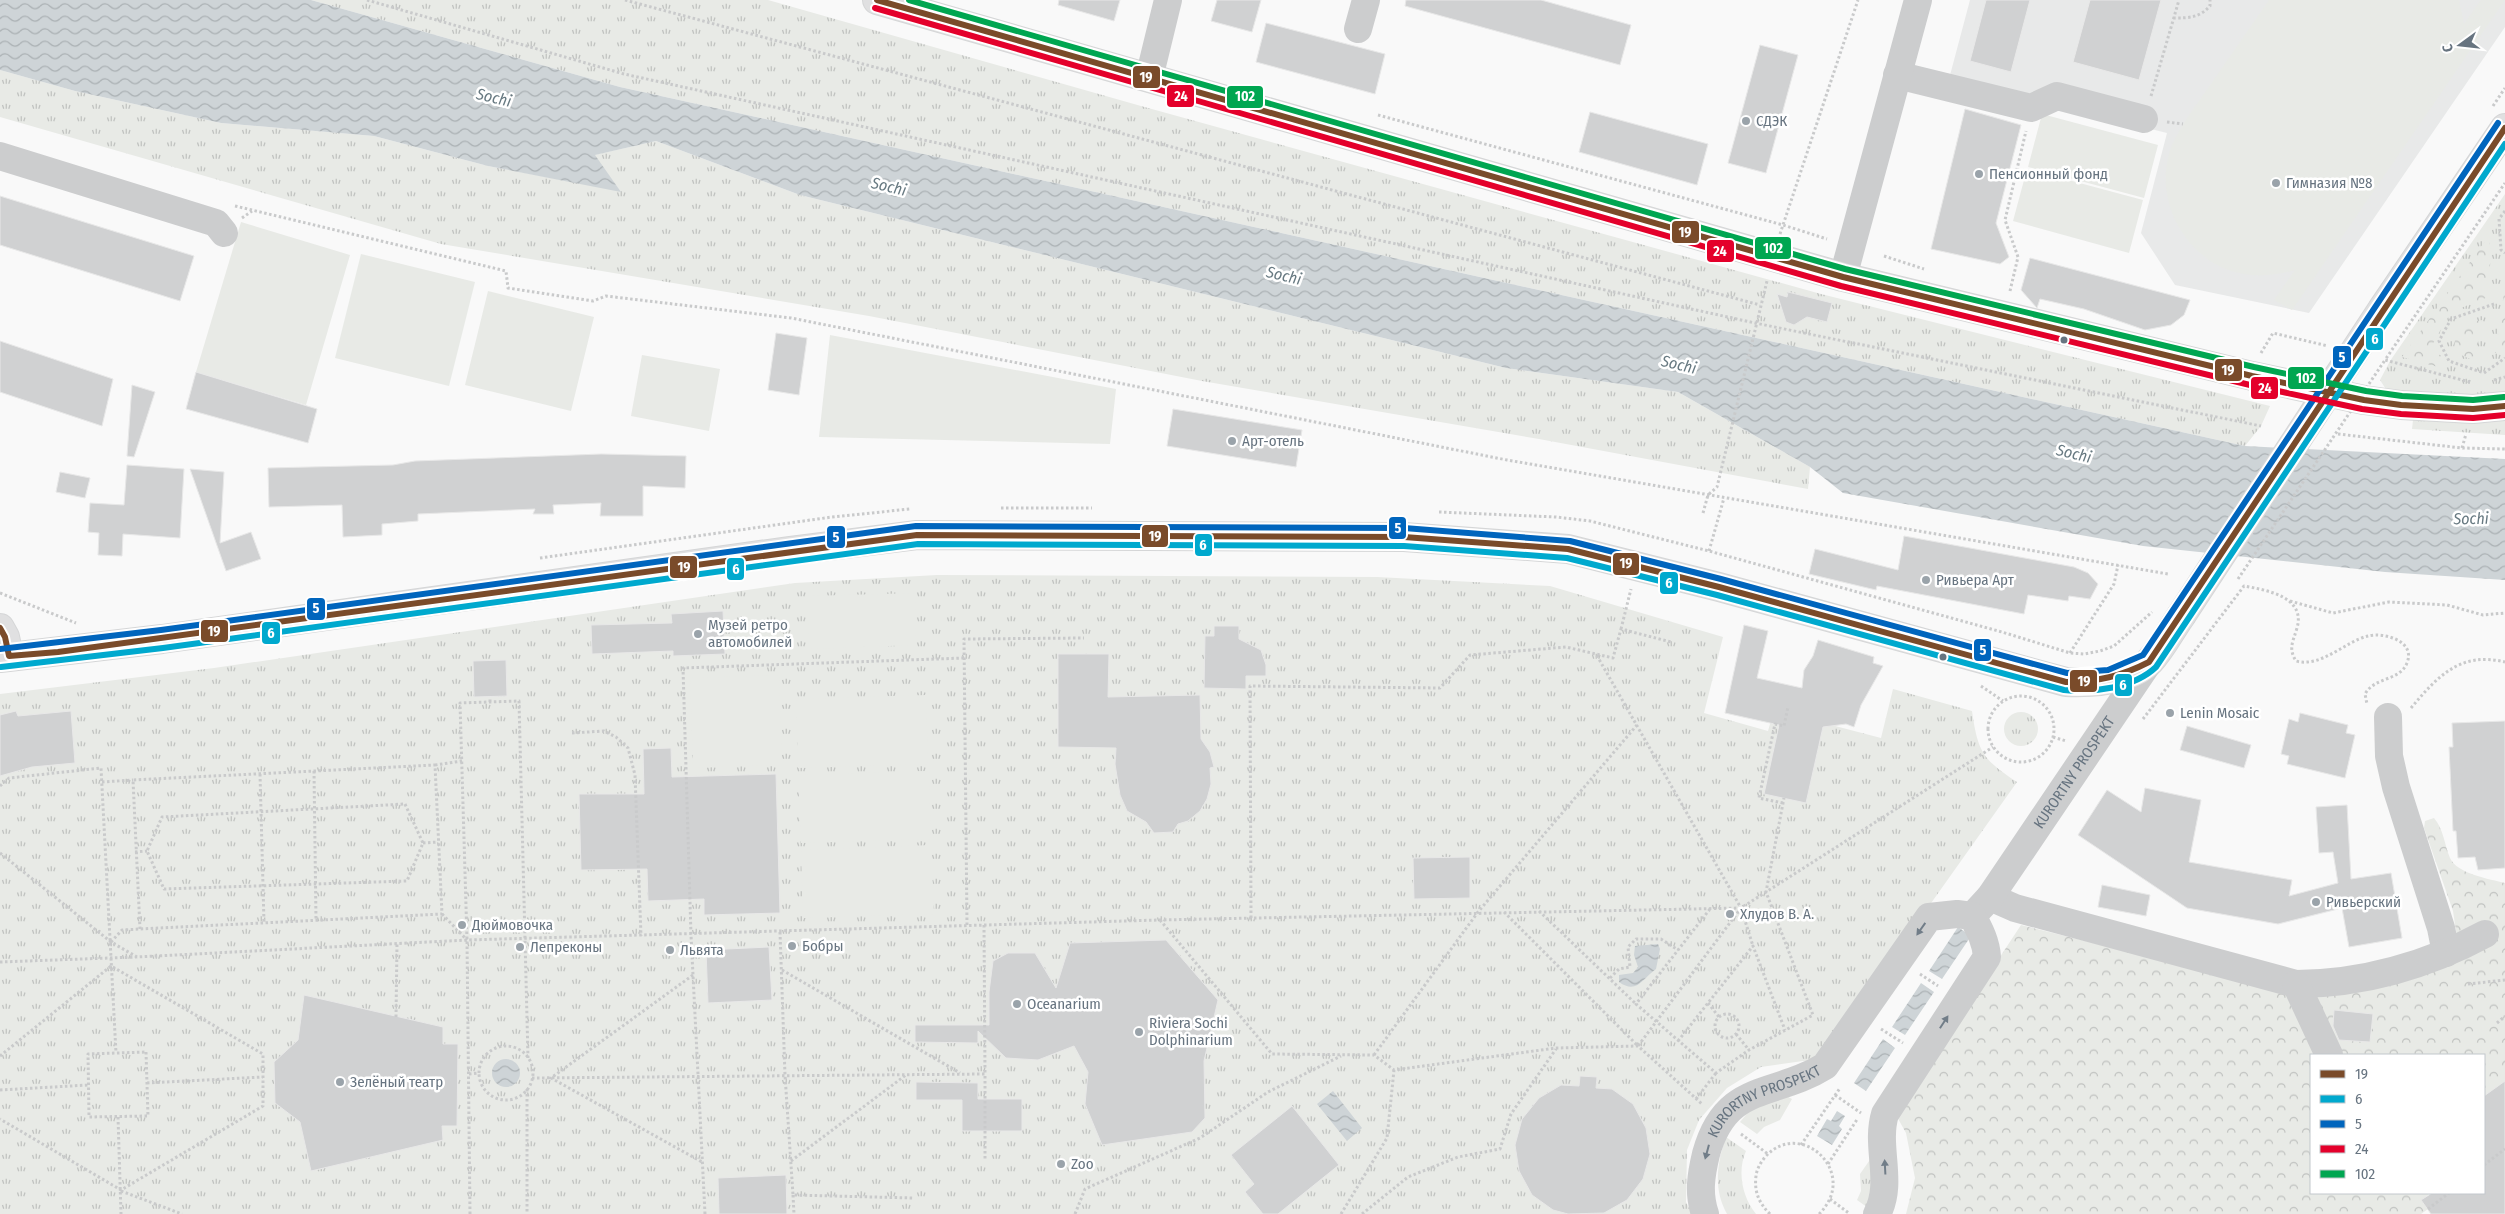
<svg xmlns="http://www.w3.org/2000/svg" width="2505" height="1214" viewBox="0 0 2505 1214" font-family="'Fira Sans Condensed',sans-serif">
<defs>
<pattern id="grass-tufts" width="24" height="20" patternUnits="userSpaceOnUse" patternTransform="scale(1.25)"><rect width="24" height="20" fill="#e8eae6"/><path d="M3 7l-1-3M5 7V3M7 7l1-3M15 17l-1-3M17 17v-4M19 17l1-3" fill="none" stroke="#c0c2c0"/></pattern>
<pattern id="forest-crowns" width="20" height="18" patternUnits="userSpaceOnUse" patternTransform="scale(1.25)"><rect width="20" height="18" fill="#e8eae6"/><path d="M2 6a3 3 0 1 1 6 0M12 15a3 3 0 1 1 6 0" fill="none" stroke="#c0c2c0"/></pattern>
<pattern id="water-waves" width="16" height="10" patternUnits="userSpaceOnUse" patternTransform="scale(1.25)"><rect width="16" height="10" fill="#ced4d7"/><path d="M0 5q4-4 8 0t8 0" fill="none" stroke="#abb1b4"/></pattern>
</defs>
<rect width="100%" height="100%" fill="#f9f9f9"/>
<path fill="#e8e9e9" d="M1970 0H2505V27L2309 313 2175 285 2141 233 2167 133 1949 79Z"/>
<path fill="url(#grass-tufts)" d="M311 0H768L1141 106 1821 294 2270 406 2261 426 2245 446 620 87Z
M0 70 75 91 221 123 374 136 488 166 620 191 594 155 656 141 800 195 1506 368 1678 392 1810 467 1808 489 1539 439 1202 381 869 316 441 244 0 117Z
M2505 194V397L2389 394 2380 380 2390 361Z
M2505 412V435L2412 429 2413 420Z
M937 575 1377 577 1550 586 1723 637 1704 713 1768 731 1774 710 1881 738 1893 689 1972 711C1978 752 1982 759 2017 782L1819 1061H1803L1761 1067 1727 1088 1699 1120 1687 1150 1686 1202 1692 1214H0V694L214 668 795 583Z
M2004 729a17 17 0 1 1 34 0a17 17 0 1 1-34 0Z
M1783 1094 1792 1099 1780 1120 1764 1127 1757 1134 1740 1122 1750 1110Z
M1726 1137 1746 1151C1737 1171 1742 1197 1756 1214H1727C1713 1189 1717 1163 1726 1137Z
M1874 1154V1212L1857 1200 1861 1191 1860 1174Z"/>
<path fill="url(#forest-crowns)" d="M2488 237 2491 251 2488 297 2451 312 2431 347 2441 357 2438 367 2402 357Z
M2505 286V347L2495 353Z
M2482 320 2475 361 2454 352 2456 325Z
M2434 818C2444 830 2444 844 2450 858 2457 874 2490 879 2505 883V1081L2484 1096V1055H2311V1193H2430L2422 1200 2428 1209 2421 1214H1906L1915 1178 1906 1133 1896 1115 2021 925 2294 993 2457 938 2453 911 2424 828 2425 821Z"/>
<path fill="#e8eae6" d="M2269 0H2459L2464 24 2481 0H2505L2292 310 2274 300 2295 270C2261 280 2226 277 2199 252 2170 226 2157 183 2172 145 2183 121 2200 100 2215 78 2233 52 2251 26 2269 0Z
M2042 114 2158 145 2144 198 2028 167Z
M2027 169 2143 200 2129 253 2013 221Z
M241 222 350 255 306 405 196 372Z
M361 254 475 282 449 386 335 358Z
M488 291 594 317 571 411 465 385Z
M830 335 1116 389 1110 444 819 437Z
M642 355 720 369 709 431 631 416Z
M915 593 916 645 809 649 807 596Z
M779 675 782 765 693 768 690 678Z
M926 695 928 764 798 768 796 699Z
M929 771 931 839 801 843 798 775Z
M931 845 934 914 803 918 801 850Z"/>
<path fill="url(#water-waves)" d="M0 0H311L620 87 2245 446 2505 459V580L2385 572 2143 546 1843 493 1810 467 1678 392 1506 368 800 195 656 141 595 155 621 192 488 166 374 136 221 123 75 91 0 70Z
M1958 927 1971 936 1942 979 1929 971Z
M1658 944 1660 949 1656 969C1643 978 1637 995 1619 982V975L1633 973 1638 967 1634 955 1635 946Z
M1921 983 1934 992 1905 1035 1892 1027Z
M1883 1039 1895 1048 1866 1091 1854 1083Z
M492 1073a14 14 0 1 1 28 0a14 14 0 1 1-28 0Z
M1333 1091 1362 1128 1347 1141 1317 1104Z
M1837 1111 1845 1116 1839 1126 1842 1129 1832 1145 1817 1136 1827 1119 1831 1121Z"/>
<path fill="#d0d1d2" stroke="#e8e8e8" d="M1059 0H1120L1114 21 1058 5Z
M1217 0H1261L1252 32 1211 21Z
M1406 0H1541L1631 25 1620 65 1405 6Z
M1986 0H2030L2011 72 1970 61Z
M2090 0H2161L2139 80 2073 62Z
M1266 23 1385 54 1375 94 1256 62Z
M1760 45 1798 55 1766 173 1728 163Z
M1965 109 2021 125 1996 223 2009 257 2000 264 1931 249Z
M1590 112 1708 144 1697 185 1579 152Z
M0 196 194 256 180 301 0 245Z
M2030 258 2190 300 2184 315 2171 325 2145 330 2084 309 2040 299 2037 308 2021 290Z
M1788 292 1832 303 1827 322 1807 317 1794 325 1786 322 1777 294 1787 297Z
M776 333 807 338 799 395 768 390Z
M0 341 113 379 102 426 0 392Z
M196 372 317 409 308 443 186 409Z
M132 385 155 392 134 457 127 456Z
M1173 409 1302 430 1296 467 1167 446Z
M601 454 686 456 685 488 643 486V516H600L601 503 553 505 554 514H533L535 509 418 514V521L382 524V535L343 537 342 505 269 507 268 468 393 465 415 461Z
M127 465 184 469 180 538 123 534 122 556 98 555 99 533 88 532 90 503 124 505Z
M190 469 224 472 220 543 251 532 261 559 226 571Z
M60 472 90 478 85 498 56 492Z
M1904 536 2074 567 2088 573 2098 584 2090 599 2069 596 2068 601 2028 595 2024 614 1877 586 1876 590 1809 574 1815 549 1898 570Z
M723 611 725 654 673 656V651L592 654 591 625 672 623 671 614Z
M1744 625 1768 631 1757 678 1802 688 1804 670 1813 656 1818 640 1874 657 1873 663 1883 666 1861 705 1854 727 1846 724 1823 727 1806 803 1764 794 1779 725 1725 713Z
M1214 626H1239V639L1261 650 1266 665V676H1246V689L1204 688 1205 636H1214Z
M1058 654H1109L1108 697 1200 695 1201 739 1210 752 1214 767 1210 768 1211 784 1207 799 1200 811 1188 821 1178 824 1173 832 1154 833 1146 822 1127 811 1120 795 1115 764 1116 748 1058 747Z
M506 660 507 696 474 697 473 661Z
M16 711 18 716 71 711 75 763 32 767 0 776V715Z
M2300 713 2348 725 2346 733 2355 735 2345 778 2287 764 2289 756 2281 754 2289 719 2298 722Z
M2505 721V868L2478 870 2475 857 2458 858 2456 831H2453L2449 747H2453L2452 723Z
M2187 726 2251 745 2244 768 2180 750Z
M671 748 672 777 776 774 780 913 704 915V899L648 901 647 869 581 870 579 794H644L643 749Z
M2145 788 2201 800 2189 862 2292 880 2289 896 2338 883 2333 852 2319 853 2316 807 2347 805 2351 879 2391 873 2402 938 2349 947 2342 908 2278 924 2187 908 2078 835 2107 790 2141 812Z
M1470 857V898L1414 899 1413 858Z
M2102 885 2150 895 2146 916 2098 907Z
M1166 940 1218 1000 1204 1061 1205 1118 1192 1132 1102 1145 1085 1104 1088 1072 1074 1046 1038 1060 1006 1058 978 1031V1043L915 1042V1025H989V992L993 961 1008 953H1035L1056 988 1070 943Z
M769 947 772 1000 708 1003 706 950Z
M304 995 443 1027V1044H458L457 1126H442L443 1140 311 1171 300 1122 275 1103 274 1062 298 1040Z
M2334 1010 2373 1014 2370 1042 2339 1040 2333 1026Z
M1580 1076 1597 1077 1596 1088 1612 1089 1633 1104 1646 1128 1650 1154 1643 1179 1627 1200 1604 1213 1568 1214 1553 1210 1532 1195 1519 1171 1515 1145 1522 1119 1539 1098 1561 1085 1579 1086Z
M2505 1081V1214H2431L2421 1200 2432 1193H2484V1096Z
M916 1082 978 1083V1099H1022V1131H962V1100H916Z
M1292 1106 1339 1165 1278 1214H1263L1245 1192 1254 1184 1231 1155Z
M786 1175 787 1214H719L718 1178Z"/>
<g fill="none" stroke-linecap="round" stroke-linejoin="round">
<g stroke="#d5d6d7" stroke-width="30">
<path id="major" d="M877 0 1843 277 2252 376 2364 400 2401 405 2473 409 2505 406
M2383 308 2505 128
M0 628 5 637 9 656
M0 658 162 639 789 551 917 535 1404 537 1568 549 1719 587 2066 682C2092 683 2131 681 2150 661 2162 648 2171 630 2181 616"/>
</g>
<path stroke="#c9cacb" stroke-width="3" stroke-dasharray="2.5 2.5" stroke-linecap="butt" d="M367 0 624 74 1755 323 2261 426
M625 0 1760 305
M2173 18C2189 18 2199 18 2210 6V0
M2151 96 2179 0
M2493 106 2505 88
M1378 115 1783 225 1827 239
M2167 122 2183 124
M235 206 506 271 508 288 593 301 606 296 791 318 1507 460 2168 574
M2505 211 2499 219 2501 250 2505 253
M242 218 252 211
M1780 234 1858 0
M1884 256 1924 269
M2010 291 2018 257 2005 220 2026 131
M2494 304 2451 319 2439 341 2449 361 2484 373 2505 358
M2261 353 2273 333 2328 346
M2494 380 2505 377
M2470 382 2385 360 2505 183
M2338 434 2462 448 2505 449
M2462 448 2466 434
M1001 508H1092
M1439 512 1556 517 1590 521 1709 551 2002 632 2070 653 2084 654 2100 651 2114 646 2152 612
M1703 513 1708 495 1717 487 1767 281
M1709 551 1724 498
M540 558 832 517 910 509
M0 593 76 623
M2290 601 2333 613 2389 602 2447 605 2483 615 2505 613
M1621 629 1631 589
M2070 653 2114 584 2118 565
M1981 686 2003 701
M1988 729a33 33 0 1 1 66 0a33 33 0 1 1-66 0Z
M490 702V697
M2411 708C2437 677 2460 651 2505 662
M2143 719 2244 586C2267 590 2306 597 2297 628 2293 642 2288 648 2296 661 2321 668 2346 641 2368 636 2384 632 2416 641 2407 663 2400 681 2374 677 2365 694L2367 704
M572 733 604 731 616 737 628 748 635 775 641 936
M2053 737 2066 741
M435 765 462 761
M314 771 316 920
M260 774 264 923
M102 782 133 780
M0 786 9 778 101 768 116 1053
M1783 803 1759 798 1775 724 1784 726 1788 707
M405 804 423 843 407 881 164 889 147 851 162 817Z
M423 843 438 842
M135 852 147 851
M0 853 111 942 137 957 467 940 1159 920 1741 908 1993 747
M1741 908 1753 946
M1710 909 1636 1004 1716 1073 1749 1050 1813 1015 1766 892 1784 798
M1539 911 1636 1004
M1504 912 1638 1046 1741 908 1596 654
M442 914 467 940
M1251 918 1250 686 1440 688 1470 655 1566 647 1613 658 1621 629 1671 642
M1160 920 1272 1054 1374 1055 1394 1070 1556 1048 1638 1046 1702 1104
M967 925 964 639 1084 638
M984 925 985 1074
M780 932 785 1075 793 1195 913 1198
M111 942 122 930 140 929 442 914 435 765 133 780 140 929
M0 962 136 957
M782 970 960 1073
M1920 974 1938 986
M693 975 551 1078 702 1162
M1610 978 1619 969 1630 967 1628 947 1636 939H1661L1678 950
M2468 984 2505 980
M1708 1003 1719 1017
M1715 1026a12 12 0 1 1 24 0a12 12 0 1 1-24 0Z
M396 1017 397 944
M2497 1023 2505 1016
M1881 1029 1903 1043
M1736 1034 1749 1050
M1678 1041 1753 946 1785 1030
M479 1073a27 27 0 1 1 54 0a27 27 0 1 1-54 0Z
M146 1052 148 1116 89 1117 88 1054Z
M1374 1055 1478 912 1637 725
M0 1056 111 966 263 1054V1106L121 1190 0 1119
M469 1074 479 1073
M532 1078 985 1074V1160
M147 1083 263 1077
M527 1089V1214
M0 1090 88 1085
M1835 1095 1861 1113
M1696 1099 1716 1073
M118 1117 121 1214
M1741 1134 1768 1154
M1801 1145 1840 1088
M791 1161 906 1075
M1828 1164 1858 1118
M2484 1165 2505 1149
M121 1191 182 1214
M793 1195 794 1214
M1830 1199 1850 1214
M2428 1209 2449 1193
M470 1214 467 940 460 703 519 701 528 1058
M705 1214 691 935 683 668 964 658
M1075 1214 1085 1189 1200 1138 1268 1092 1341 1056
M1341 1214 1387 1138 1394 1070
M1362 1214 1408 1177 1458 1157 1500 1149 1511 1114 1556 1049
M1770 1214C1759 1203 1754 1192 1756 1176 1757 1168 1761 1162 1766 1156 1802 1118 1860 1174 1819 1214"/>
<g stroke="#cccdce" stroke-width="28">
<path d="M1358 29 1366 0"/>
<path d="M1897 75 2031 108 2057 96 2144 119"/>
<path d="M1149 78 1168 0"/>
<path d="M0 156 216 223 224 233"/>
<path d="M1843 277 1918 0"/>
<path d="M2388 717 2389 756 2396 787 2441 928 2446 953"/>
<path d="M1990 897 2015 908 2296 984C2362 984 2428 965 2485 934"/>
<path id="s1" d="M1978 910 1990 897 2149 662"/>
<path d="M2296 984 2329 1055"/>
<path id="s2" d="M1705 1214C1698 1193 1701 1175 1706 1154 1726 1081 1774 1098 1825 1066L1929 917 1957 914 1972 916C1980 930 1986 942 1987 957L1885 1114C1875 1147 1894 1182 1877 1214"/>
</g>
<use href="#major" stroke="#e0e0e1" stroke-width="28"/>
<g stroke="#d5d6d7" stroke-width="30" stroke-linecap="butt">
<path id="major-bridge" d="M2181 616 2383 308"/>
</g>
<path stroke="#c9cacb" stroke-width="3" stroke-dasharray="2.5 2.5" stroke-linecap="butt" d="M2238 579 2385 360"/>
<use href="#major-bridge" stroke="#e0e0e1" stroke-width="28"/>
<g stroke="#fff" stroke-width="10">
<path id="bus-1" d="M877 0 1843 277 2252 376 2364 400 2401 405 2473 409 2505 406
M0 628 5 637 9 656 58 652 917 535 1404 537 1568 549 1719 587 2066 682C2097 682 2122 676 2149 662L2505 128"/>
</g>
<g stroke="#fff" stroke-width="10">
<path id="bus-2" d="M1 667 163 648 918 544 1404 546 1567 558 1717 595 2064 690C2093 693 2134 688 2156 667L2505 144"/>
</g>
<g stroke="#fff" stroke-width="10">
<path id="bus-3" d="M0 649 161 630 916 526 1404 528 1570 541 1721 579 2067 673 2108 670 2143 655 2498 123"/>
</g>
<g stroke="#fff" stroke-width="10">
<path id="bus-4" d="M875 8 1841 286 2250 385 2362 409 2401 414 2473 418 2505 415"/>
</g>
<g stroke="#fff" stroke-width="10">
<path id="bus-5" d="M909 0 1845 269 2254 367 2366 391 2402 396 2473 400 2504 397"/>
</g>
<use href="#bus-1" stroke="#7a4b2a" stroke-width="6"/>
<use href="#bus-2" stroke="#00a9ce" stroke-width="6"/>
<use href="#bus-3" stroke="#0065bd" stroke-width="6"/>
<use href="#bus-4" stroke="#e4002b" stroke-width="6"/>
<use href="#bus-5" stroke="#00a651" stroke-width="6"/>
</g>
<defs><path id="oneway-solid" d="M-6-.8H1V-3.2L6.5 0L1 3.2V.8H-6Z" transform="scale(1.25)"/></defs>
<g fill="#717d88">
<use href="#oneway-solid" transform="translate(1921 929) rotate(125)"/>
<use href="#oneway-solid" transform="translate(1944 1022) rotate(-57)"/>
<use href="#oneway-solid" transform="translate(1707 1152) rotate(105)"/>
<use href="#oneway-solid" transform="translate(1885 1167) rotate(-93)"/>
</g>
<g fill="#9aa3aa" stroke="#fff" stroke-width="2">
<circle cx="1746" cy="121" r="5"/>
<circle cx="1979" cy="174" r="5"/>
<circle cx="2276" cy="183" r="5"/>
<circle cx="1232" cy="441" r="5"/>
<circle cx="1926" cy="580" r="5"/>
<circle cx="698" cy="634" r="5"/>
<circle cx="2170" cy="713" r="5"/>
<circle cx="2316" cy="902" r="5"/>
<circle cx="1730" cy="914" r="5"/>
<circle cx="462" cy="925" r="5"/>
<circle cx="792" cy="946" r="5"/>
<circle cx="520" cy="947" r="5"/>
<circle cx="670" cy="950" r="5"/>
<circle cx="1017" cy="1004" r="5"/>
<circle cx="1139" cy="1032" r="5"/>
<circle cx="340" cy="1082" r="5"/>
<circle cx="1061" cy="1164" r="5"/>
</g>
<g fill="#677480" stroke="#fff" stroke-width="2">
<circle cx="2064" cy="340" r="4.5"/>
<circle cx="1943" cy="657" r="4.5"/>
</g>
<g text-anchor="middle" stroke-width="5" stroke-linejoin="round" paint-order="stroke">
<g font-size="15" fill="#677480" stroke="#fff" text-anchor="start">
<text x="1756" y="126">СДЭК</text>
<text x="1989" y="179">Пенсионный фонд</text>
<text x="2286" y="188">Гимназия №8</text>
<text x="1242" y="446">Арт-отель</text>
<text x="1936" y="585">Ривьера Арт</text>
<text x="708" y="630">Музей ретро<tspan x="708" dy="17">автомобилей</tspan></text>
<text x="2180" y="718">Lenin Mosaic</text>
<text x="2326" y="907">Ривьерский</text>
<text x="1740" y="919">Хлудов В. А.</text>
<text x="472" y="930">Дюймовочка</text>
<text x="802" y="951">Бобры</text>
<text x="530" y="952">Лепреконы</text>
<text x="680" y="955">Львята</text>
<text x="1027" y="1009">Oceanarium</text>
<text x="1149" y="1028">Riviera Sochi<tspan x="1149" dy="17">Dolphinarium</tspan></text>
<text x="350" y="1087">Зелёный театр</text>
<text x="1071" y="1169">Zoo</text>
</g>
<g font-size="15" fill="#677480" stroke="#fff">
<text dy="5" stroke="none"><textPath href="#s1" startOffset="168">KURORTNY PROSPEKT</textPath></text>
<text dy="5" stroke="none"><textPath href="#s2" startOffset="145">KURORTNY PROSPEKT</textPath></text>
</g>
<g font-size="16" font-style="italic" fill="#677981" stroke="#fff">
<text transform="translate(494 97) rotate(13)" y="6">Sochi</text>
<text transform="translate(889 186) rotate(13)" y="6">Sochi</text>
<text transform="translate(1284 275) rotate(13)" y="6">Sochi</text>
<text transform="translate(1679 364) rotate(13)" y="6">Sochi</text>
<text transform="translate(2074 453) rotate(13)" y="6">Sochi</text>
<text transform="translate(2471 518) rotate(-1)" y="6">Sochi</text>
</g>
</g>
<g stroke="#fff" stroke-width="2">
<rect x="1132" y="65" width="29" height="24" rx="5" fill="#7a4b2a"/>
<rect x="1166" y="84" width="29" height="24" rx="5" fill="#e4002b"/>
<rect x="1226" y="85" width="38" height="24" rx="5" fill="#00a651"/>
<rect x="1671" y="220" width="29" height="24" rx="5" fill="#7a4b2a"/>
<rect x="1754" y="236" width="38" height="24" rx="5" fill="#00a651"/>
<rect x="1706" y="239" width="29" height="24" rx="5" fill="#e4002b"/>
<rect x="2365" y="327" width="19" height="24" rx="5" fill="#00a9ce"/>
<rect x="2332" y="345" width="20" height="24" rx="5" fill="#0065bd"/>
<rect x="2214" y="358" width="29" height="24" rx="5" fill="#7a4b2a"/>
<rect x="2287" y="366" width="38" height="24" rx="5" fill="#00a651"/>
<rect x="2250" y="376" width="29" height="24" rx="5" fill="#e4002b"/>
<rect x="1388" y="516" width="19" height="24" rx="5" fill="#0065bd"/>
<rect x="1141" y="524" width="28" height="24" rx="5" fill="#7a4b2a"/>
<rect x="826" y="525" width="20" height="24" rx="5" fill="#0065bd"/>
<rect x="1194" y="533" width="19" height="24" rx="5" fill="#00a9ce"/>
<rect x="1612" y="552" width="28" height="24" rx="5" fill="#7a4b2a"/>
<rect x="669" y="555" width="29" height="24" rx="5" fill="#7a4b2a"/>
<rect x="726" y="557" width="19" height="24" rx="5" fill="#00a9ce"/>
<rect x="1659" y="571" width="20" height="24" rx="5" fill="#00a9ce"/>
<rect x="306" y="597" width="20" height="24" rx="5" fill="#0065bd"/>
<rect x="200" y="619" width="29" height="24" rx="5" fill="#7a4b2a"/>
<rect x="261" y="621" width="20" height="24" rx="5" fill="#00a9ce"/>
<rect x="1973" y="638" width="19" height="24" rx="5" fill="#0065bd"/>
<rect x="2069" y="669" width="29" height="24" rx="5" fill="#7a4b2a"/>
<rect x="2114" y="673" width="19" height="24" rx="5" fill="#00a9ce"/>
</g>
<g font-size="14" text-anchor="middle" font-weight="bold" fill="#fff">
<text x="1146" y="82">19</text>
<text x="1181" y="101">24</text>
<text x="1245" y="101">102</text>
<text x="1685" y="237">19</text>
<text x="1773" y="253">102</text>
<text x="1720" y="256">24</text>
<text x="2375" y="344">6</text>
<text x="2342" y="362">5</text>
<text x="2228" y="375">19</text>
<text x="2306" y="383">102</text>
<text x="2265" y="393">24</text>
<text x="1398" y="533">5</text>
<text x="1155" y="541">19</text>
<text x="836" y="542">5</text>
<text x="1203" y="550">6</text>
<text x="1626" y="568">19</text>
<text x="684" y="572">19</text>
<text x="736" y="574">6</text>
<text x="1669" y="588">6</text>
<text x="316" y="613">5</text>
<text x="214" y="636">19</text>
<text x="271" y="638">6</text>
<text x="1983" y="655">5</text>
<text x="2084" y="686">19</text>
<text x="2123" y="690">6</text>
</g>
<rect x="2310" y="1054" width="175" height="140" fill="#ffffff" stroke="#c2c7cc"/>
<rect x="2320" y="1070" width="25" height="8" fill="#7a4b2a" stroke="#c2c7cc"/>
<text x="2355" y="1079" font-size="15" fill="#677480">19</text>
<rect x="2320" y="1095" width="25" height="8" fill="#00a9ce" stroke="#c2c7cc"/>
<text x="2355" y="1104" font-size="15" fill="#677480">6</text>
<rect x="2320" y="1120" width="25" height="8" fill="#0065bd" stroke="#c2c7cc"/>
<text x="2355" y="1129" font-size="15" fill="#677480">5</text>
<rect x="2320" y="1145" width="25" height="8" fill="#e4002b" stroke="#c2c7cc"/>
<text x="2355" y="1154" font-size="15" fill="#677480">24</text>
<rect x="2320" y="1170" width="25" height="8" fill="#00a651" stroke="#c2c7cc"/>
<text x="2355" y="1179" font-size="15" fill="#677480">102</text>
<g transform="translate(2460 45) rotate(255)" stroke="#ffffff" stroke-width="4" paint-order="stroke">
<path d="M0-4L9 19L0 12L-9 19Z" fill="#677480"/>
<text y="-8" font-size="14" font-weight="bold" text-anchor="middle" fill="#677480">С</text>
</g>
</svg>
